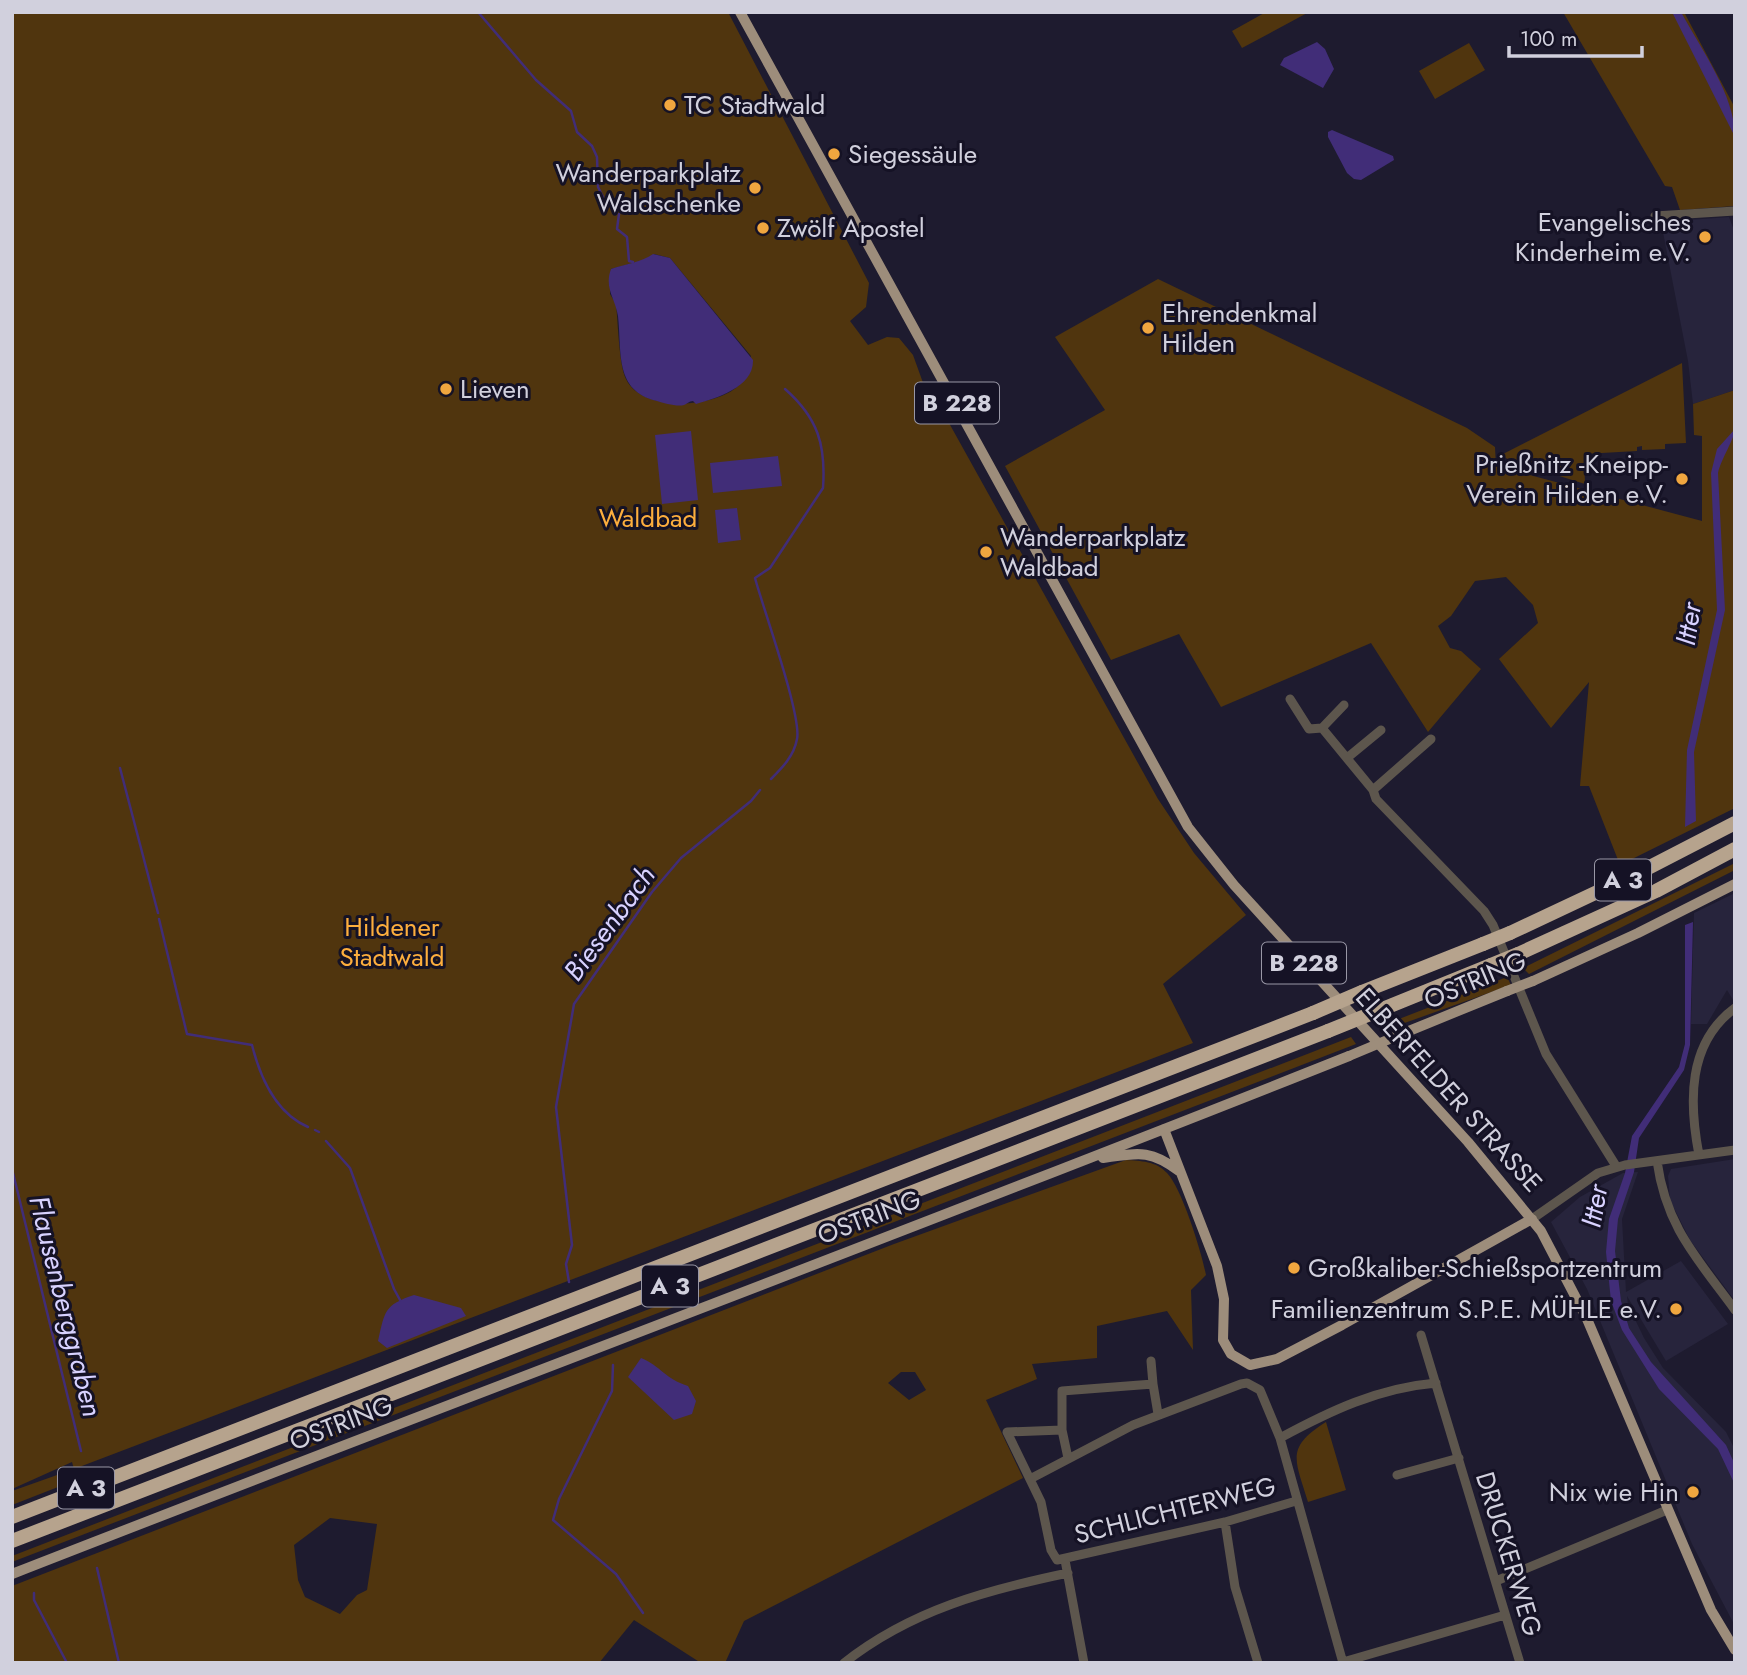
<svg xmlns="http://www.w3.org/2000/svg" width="1747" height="1675" viewBox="0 0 1747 1675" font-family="Jost,sans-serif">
<rect width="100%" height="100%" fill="#1e1b2f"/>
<path fill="#27243c" d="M1729 217 1735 233V390L1693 404 1688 361 1661 222Z
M1735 893V1003L1727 990 1707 1024H1691L1694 913Z
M1735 1159V1301L1690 1240 1670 1200 1668 1176 1671 1169Z
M1638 1172 1622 1219 1626 1292 1681 1261 1728 1324 1666 1361 1627 1296 1628 1305 1644 1338 1663 1368 1726 1432 1735 1450V1626L1692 1544 1587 1289 1551 1222 1580 1197 1623 1173Z"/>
<path fill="#50350e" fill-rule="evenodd" d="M12 12H728L869 283 866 307 850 321 868 345 887 337 899 338 913 355 926 391 949 423 1158 799 1194 853 1246 915 1163 984 1193 1043 74 1469 76 1480 12 1505V1491L74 1469 72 1462 12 1489ZM654 254 670 258 751 356C748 365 745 380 738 386 715 408 642 413 626 379 619 365 618 322 616 304L610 294 611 269 645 260Z
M1266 12H1309L1242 48 1232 31Z
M1563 12H1684L1735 108V206L1680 210 1672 187 1665 186Z
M1469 43 1485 70 1435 99 1419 71Z
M1158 279 1467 428 1495 447 1496 466 1702 521V436L1694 435 1693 404 1735 390V808L1620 865 1589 786H1580L1589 682 1551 728 1499 659 1538 623 1533 605 1506 577 1475 581 1451 616 1438 626 1450 648 1461 651 1481 669 1428 732 1371 643 1221 707 1179 634 1111 660 1005 466 1105 410 1055 337Z
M1682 363 1686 443 1665 444V449L1642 450V446L1637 447V451L1584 454 1585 484 1511 461 1501 455Z
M1735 863V870L1529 974 1523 968Z
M1507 977 1511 985 1385 1030 1381 1026Z
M1351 1037 1356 1044 12 1562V1556Z
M1126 1160C1141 1161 1156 1161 1167 1173 1182 1188 1202 1254 1206 1275L1191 1290 1193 1350 1167 1311 1097 1326V1358L1032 1364 1037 1379 986 1400 1023 1478 744 1621 725 1663H701L634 1620 599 1663H12V1586L894 1244ZM901 1372H915L926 1390 909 1400 888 1383ZM330 1518 377 1524 367 1590 357 1595 340 1614 305 1597 298 1580 294 1545Z
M1326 1422 1346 1490 1308 1502C1296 1461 1284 1448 1326 1422Z"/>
<path fill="#412d78" d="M1672 12H1681C1701 49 1735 95 1735 137Z
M1317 42 1325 49 1334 69 1323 88 1280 65 1284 58Z
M1332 130 1393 156 1394 160 1361 180 1354 179 1347 173 1328 137V132Z
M653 254 670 258 753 360C754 387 717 398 696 404L693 401C689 401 687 404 684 405 677 407 664 403 657 401 614 391 622 352 618 316 615 298 604 288 611 269 625 264 642 262 653 254Z
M1735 429C1735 438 1721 459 1718 473L1725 610 1694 752 1696 821 1685 827 1687 750 1717 610 1711 473 1717 449Z
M691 431 698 500 662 504 655 435Z
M778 456 782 486 713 493 710 463Z
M737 508 741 540 718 543 715 510Z
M1693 922 1690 1045 1684 1070 1639 1138 1634 1172 1618 1219 1615 1251 1621 1301 1629 1328 1651 1362 1726 1445 1735 1465V1485L1718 1449 1659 1389 1622 1330 1611 1301 1606 1252 1609 1219 1625 1173 1632 1136 1679 1067 1685 1044V925Z
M414 1295 461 1308 466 1316 387 1348 378 1341C385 1311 384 1305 414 1295Z
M641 1358C661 1366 665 1379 688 1386L696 1401 692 1414 674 1420 628 1377Z"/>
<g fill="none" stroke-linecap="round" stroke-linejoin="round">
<path stroke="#412d78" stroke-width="2.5" d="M478 12 536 80 571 111 577 132 592 146 597 157 598 187 603 197
M619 214 617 229 627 237 629 261 633 262
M120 768 158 913
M771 779C782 768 794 756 797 739 802 716 763 608 755 578L770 568 823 488C826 445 818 418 785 389
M159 919 187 1034 252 1045C260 1077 276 1113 308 1127
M315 1130 319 1132
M326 1141 350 1168 394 1289 400 1300
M12 1169 81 1451
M569 1282 566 1264 572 1245 556 1107 574 1004 652 892 681 858 751 801 760 790
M613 1365 612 1391 559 1499 553 1520 616 1574 643 1613
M97 1568 119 1663
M34 1593V1600L67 1663"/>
<path stroke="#5d564d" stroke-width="9" d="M1655 216 1735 211
M1290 699 1309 729 1322 728
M1344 705 1322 728 1373 790 1376 799 1484 911 1493 925 1546 1054 1616 1166
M1347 758 1381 730
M1373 790 1431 739
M1699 1155C1689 1103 1687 1043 1735 1008
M1657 1161C1666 1227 1697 1258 1735 1310
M1532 1219 1598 1173 1625 1165 1735 1150
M1421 1335 1520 1663
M1151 1361 1153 1384
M1062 1430 1007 1432 1041 1502 1051 1550 1057 1560 1225 1522 1296 1501
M1280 1438C1330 1411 1378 1388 1436 1383
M1068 1458 1062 1430V1391L1153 1384 1158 1414
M1397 1475 1459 1458
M1030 1479 1133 1425 1241 1384 1247 1383 1260 1390 1280 1438 1343 1663
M1225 1522 1235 1587 1258 1663
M1065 1560 1084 1663
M1496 1581 1667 1510
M1343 1662 1505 1615
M844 1663C911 1610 987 1590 1068 1573"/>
<path stroke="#9d8d7b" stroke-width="10" d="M740 12 1188 827 1234 885 1468 1142 1541 1231 1587 1319 1711 1610 1735 1650
M1533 981 1638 933 1735 884
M1404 1033 1507 991
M1164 1129 1217 1266 1224 1299 1223 1340 1231 1354 1250 1365 1277 1359 1342 1325 1532 1219
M1103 1158C1138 1153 1150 1149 1179 1171
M12 1574C457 1400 905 1233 1349 1056"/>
<path stroke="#b6a38d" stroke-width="14" d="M1510 933 1644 870 1735 823
M1518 954 1656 891 1735 849
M1362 992 1483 944
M1380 1010 1491 965
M12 1517 1313 1013
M12 1541 1328 1031"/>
<path stroke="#9d8d7b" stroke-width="10" d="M1507 991 1533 981
M1349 1056 1404 1033"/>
<path stroke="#b6a38d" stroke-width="14" d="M1483 944 1510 933
M1491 965 1518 954
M1313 1013 1362 992
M1328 1031 1380 1010"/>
</g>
<g fill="#f0a63f" stroke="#151225" stroke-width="2.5">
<circle cx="670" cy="105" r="7"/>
<circle cx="834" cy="154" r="7"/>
<circle cx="755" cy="188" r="7"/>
<circle cx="763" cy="228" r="7"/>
<circle cx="1705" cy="237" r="7"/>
<circle cx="1148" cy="328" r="7"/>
<circle cx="446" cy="389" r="7"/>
<circle cx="1682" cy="479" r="7"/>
<circle cx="986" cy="552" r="7"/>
<circle cx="1294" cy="1268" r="7"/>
<circle cx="1676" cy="1309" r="7"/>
<circle cx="1693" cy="1492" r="7"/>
</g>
<g text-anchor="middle" stroke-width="6" stroke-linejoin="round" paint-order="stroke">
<g fill="#151225" stroke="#9997a6" stroke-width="2">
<rect x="915" y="382.5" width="84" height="41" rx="5"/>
<rect x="1595" y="859.5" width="56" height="41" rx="5"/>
<rect x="1262" y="942.5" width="84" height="41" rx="5"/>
<rect x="642" y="1265.5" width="56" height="41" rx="5"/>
<rect x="58" y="1467.5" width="56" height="41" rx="5"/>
</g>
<g font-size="24" font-weight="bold" fill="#d1d0dd">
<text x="957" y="411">B 228</text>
<text x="1623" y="888">A 3</text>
<text x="1304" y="971">B 228</text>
<text x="670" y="1294">A 3</text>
<text x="86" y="1496">A 3</text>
</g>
<g font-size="26" fill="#d1d0dd" stroke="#151225" text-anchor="start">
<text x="684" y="114">TC Stadtwald</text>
<text x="848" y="163">Siegessäule</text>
<text x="741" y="182" text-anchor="end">Wanderparkplatz<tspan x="741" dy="30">Waldschenke</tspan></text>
<text x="1691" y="231" text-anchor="end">Evangelisches<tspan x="1691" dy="30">Kinderheim e.V.</tspan></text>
<text x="777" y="237">Zwölf Apostel</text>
<text x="1162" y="322">Ehrendenkmal<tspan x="1162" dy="30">Hilden</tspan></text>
<text x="460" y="398">Lieven</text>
<text x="1668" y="473" text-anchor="end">Prießnitz -Kneipp-<tspan x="1668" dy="30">Verein Hilden e.V.</tspan></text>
<text x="1000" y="546">Wanderparkplatz<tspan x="1000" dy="30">Waldbad</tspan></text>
<text x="1308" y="1277">Großkaliber-Schießsportzentrum</text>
<text x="1662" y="1318" text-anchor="end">Familienzentrum S.P.E. MÜHLE e.V.</text>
<text x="1679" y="1501" text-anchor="end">Nix wie Hin</text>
</g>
<g font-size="26" fill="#fdae3d" stroke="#151225">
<text x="648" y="527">Waldbad</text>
<text x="392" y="936">Hildener<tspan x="392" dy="30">Stadtwald</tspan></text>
</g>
<g font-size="26" fill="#d1d0dd" stroke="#151225">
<text transform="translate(1475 980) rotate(-23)" y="9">OSTRING</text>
<text transform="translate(1449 1090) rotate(48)" y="9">ELBERFELDER STRASSE</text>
<text transform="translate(869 1217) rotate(-21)" y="9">OSTRING</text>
<text transform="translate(341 1423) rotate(-21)" y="9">OSTRING</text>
<text transform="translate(1175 1510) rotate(-14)" y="9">SCHLICHTERWEG</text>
<text transform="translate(1509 1554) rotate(73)" y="9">DRUCKERWEG</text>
</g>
<g font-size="28" font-style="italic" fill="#d8d2ff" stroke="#151225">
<text transform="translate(1688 624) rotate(-81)" y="10">Itter</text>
<text transform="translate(609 923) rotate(-54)" y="10">Biesenbach</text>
<text transform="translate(1594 1206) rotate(-80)" y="10">Itter</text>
<text transform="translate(66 1306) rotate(76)" y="10">Flausenberggraben</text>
</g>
</g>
<rect width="1747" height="1675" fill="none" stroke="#d1d0dd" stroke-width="28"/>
<path d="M1509 46v10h133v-10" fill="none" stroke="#d1d0dd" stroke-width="3.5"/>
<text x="1520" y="46" font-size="21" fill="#d1d0dd" stroke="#151225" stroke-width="5" paint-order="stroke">100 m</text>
</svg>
